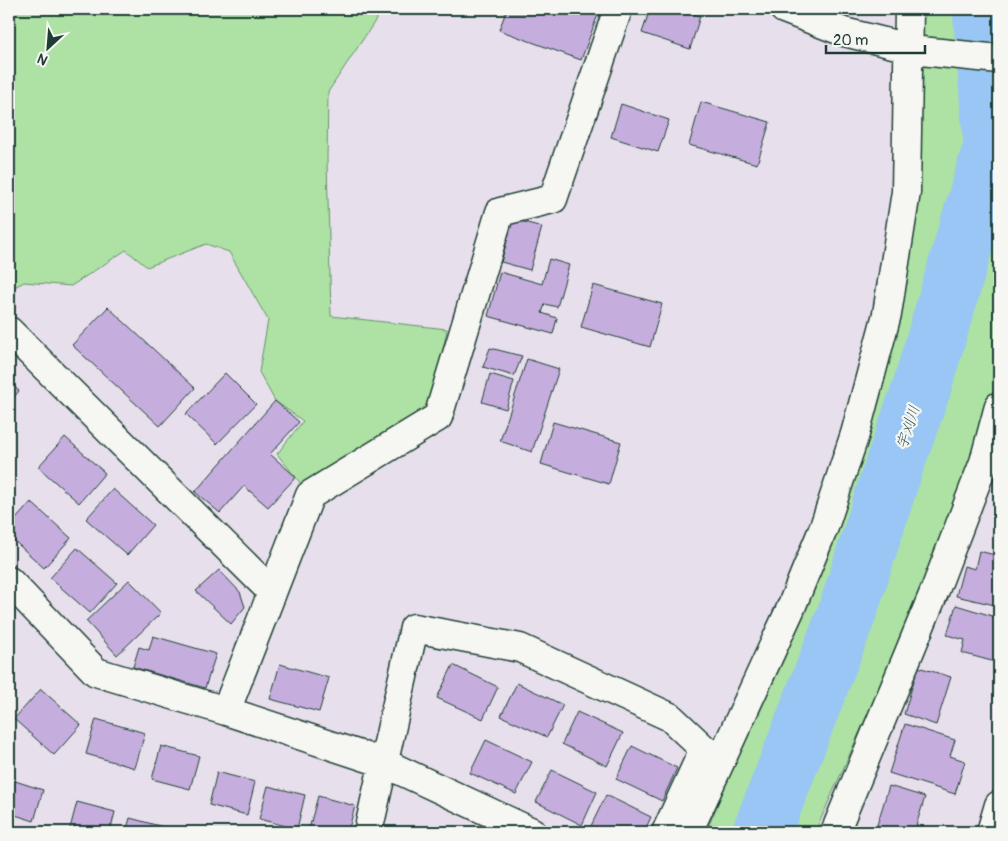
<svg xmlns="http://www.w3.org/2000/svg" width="1008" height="841" viewBox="0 0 1008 841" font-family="Pangolin,'Klee One',sans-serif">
<rect width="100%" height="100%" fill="#e7e0ec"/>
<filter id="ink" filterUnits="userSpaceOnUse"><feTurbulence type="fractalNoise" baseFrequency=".02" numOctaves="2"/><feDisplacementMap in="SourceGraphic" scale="10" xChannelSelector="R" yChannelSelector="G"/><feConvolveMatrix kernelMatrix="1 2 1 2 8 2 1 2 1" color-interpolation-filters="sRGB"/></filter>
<g filter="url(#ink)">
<path fill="#ade2a4" stroke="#66906c" d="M9 9H383L328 92 327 160 331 316 447 329 429 423 310 495 277 454 303 421 275 401 259 372 268 320 229 252 206 244 147 267 126 250 71 286 24 282 9 290Z
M920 9H999V388L990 440 815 832H706L835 527 907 284 920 155Z"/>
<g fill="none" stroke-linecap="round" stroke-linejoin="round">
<path stroke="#99c6f4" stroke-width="59" d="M762 832 847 613 894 466 920 393 993 145 982 9"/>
</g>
<path fill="#c5aede" stroke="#1f3d34" d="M507 9H600L581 60 499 30Z
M650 9H677L700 16 690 49 642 33Z
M701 102 770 122 757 164 689 145Z
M621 104 669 120 658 152 611 137Z
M513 219 542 227 530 270 501 262Z
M549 259 569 265 557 307 545 304 542 313 557 318 553 334 488 316 500 272 542 284Z
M593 285 662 304 650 347 581 327Z
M108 307 195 388 160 426 72 345Z
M490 348 522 356 514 376 483 367Z
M527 359 559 369 532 452 500 441Z
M225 373 256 404 217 444 186 414Z
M490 374 514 381 506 409 482 402Z
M9 382 19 391 9 403Z
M275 401 299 422 270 454 296 477 268 507 244 486 220 513 195 492Z
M553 422 621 442 609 484 541 464Z
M65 437 105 473 79 503 38 467Z
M999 484V509H994Z
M113 489 153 525 127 555 86 519Z
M31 502 71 538 44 568 9 536V527Z
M77 548 117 583 90 613 50 578Z
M979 551 999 556V606L956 596 964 566 975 569Z
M219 570 240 592 245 607 231 624 196 591Z
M129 580 161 613 117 655 86 621Z
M956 605 999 618V663L962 653 965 640 947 635Z
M153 636 216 654 205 688 133 667 139 647 149 650Z
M9 637 14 641 9 647Z
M280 664 329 678 319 712 270 699Z
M453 665 498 687 483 719 437 698Z
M918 667 951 677 936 725 904 714Z
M517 683 563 705 547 737 501 716Z
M41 689 81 725 54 755 14 719Z
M577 712 623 733 607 766 562 744Z
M96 719 145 733 135 768 86 754Z
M905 724 955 740 950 756 965 761 955 794 889 773Z
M486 740 532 762 516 794 470 773Z
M161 746 199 756 190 789 152 779Z
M632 746 677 768 662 801 616 779Z
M552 770 597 792 582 825 536 802Z
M217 772 255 782 247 815 209 805Z
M9 779 43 790 34 821 9 813Z
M268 786 305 795 297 829 259 819Z
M889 786 925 797 914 832H902L877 825Z
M606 795 651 817 644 832H599L590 828Z
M318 796 355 806 348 832H320L309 829Z
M77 802 115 812 110 832H69Z
M130 818 167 828 166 832H126Z"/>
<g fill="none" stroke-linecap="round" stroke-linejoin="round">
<g stroke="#1f3d34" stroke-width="31">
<path id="minor" d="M784 9 844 32 921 51 999 59
M9 331 272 592
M9 581 96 672 226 711 384 763 532 832
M226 711 310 495 438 417 500 212 553 199 618 9
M368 832 414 628 520 648 670 717 704 749 666 832
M688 832 790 610 824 527 855 434 887 314 906 192 909 9
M835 832 935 590 984 462 999 406"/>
</g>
<g stroke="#1f3d34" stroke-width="31">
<path id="major" d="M991 832 999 805"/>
</g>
<use href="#minor" stroke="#f6f6f2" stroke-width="28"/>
<use href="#major" stroke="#f6f6f2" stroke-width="28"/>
</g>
</g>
<g text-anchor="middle" stroke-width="4.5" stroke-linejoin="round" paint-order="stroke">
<g font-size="15" font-style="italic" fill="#37585a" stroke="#f6f6f2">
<text transform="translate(908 427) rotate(-72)" y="5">宇刈川</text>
</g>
</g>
<rect width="1008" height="841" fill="none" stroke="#f6f6f2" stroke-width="30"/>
<rect x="15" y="15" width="978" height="811" fill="none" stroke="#1f3d34" stroke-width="2" filter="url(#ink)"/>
<g transform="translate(48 48) rotate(206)" stroke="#f6f6f2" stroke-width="4" paint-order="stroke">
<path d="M0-4L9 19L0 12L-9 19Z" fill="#1f3d34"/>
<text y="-8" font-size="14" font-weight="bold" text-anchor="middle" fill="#1f3d34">N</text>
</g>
<path d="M826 45v8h99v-8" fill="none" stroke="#1f3d34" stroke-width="2.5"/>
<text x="833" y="45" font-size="15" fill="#1f3d34" stroke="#f6f6f2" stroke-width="4" paint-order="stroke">20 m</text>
</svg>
